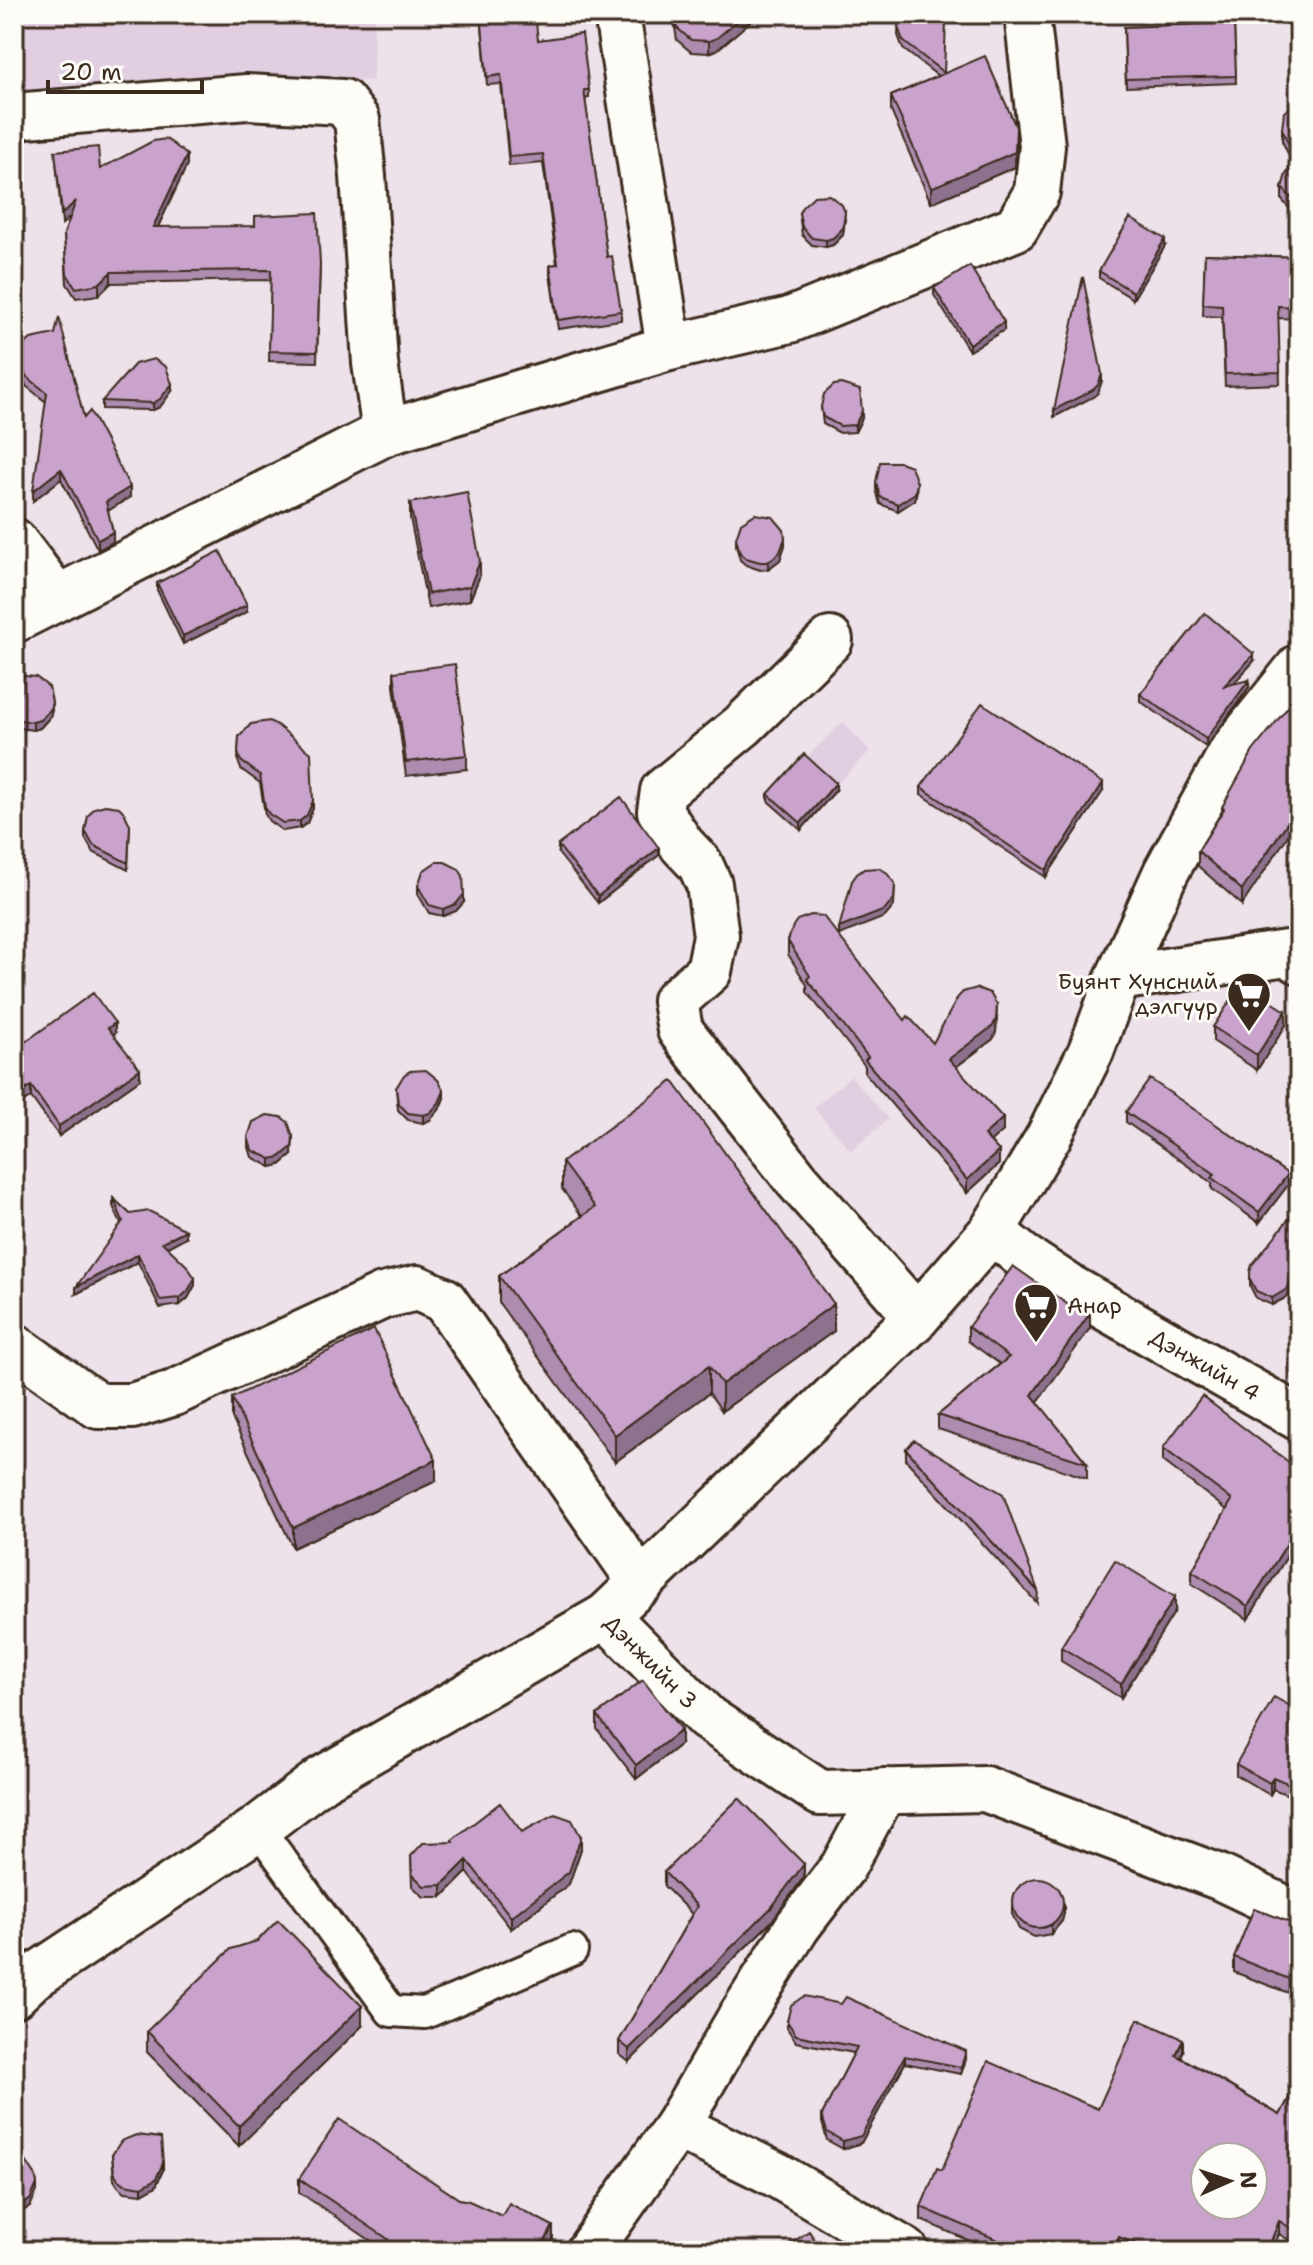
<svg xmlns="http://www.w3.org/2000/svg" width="1313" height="2265" viewBox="0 0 1313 2265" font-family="'Shantell Sans',sans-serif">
<rect width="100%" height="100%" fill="#ede1ea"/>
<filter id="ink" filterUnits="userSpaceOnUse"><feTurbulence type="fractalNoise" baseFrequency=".0125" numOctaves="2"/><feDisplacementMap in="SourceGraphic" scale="16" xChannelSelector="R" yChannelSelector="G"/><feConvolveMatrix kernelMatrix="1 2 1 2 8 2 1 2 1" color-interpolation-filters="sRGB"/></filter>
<g filter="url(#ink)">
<path fill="#e2cee1" d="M14 14H374L373 80 14 97Z
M843 722 870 751 836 785 808 756Z
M851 1076 888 1119 851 1151 814 1108Z"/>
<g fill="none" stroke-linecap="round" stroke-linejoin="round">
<g stroke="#3b2a1e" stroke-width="36">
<path id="service" d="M258 1828 391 2011 425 2013 572 1950"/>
</g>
<g stroke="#3b2a1e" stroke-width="50">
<g id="minor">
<path d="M14 116 247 97 343 102 357 120 363 176 375 363 385 433"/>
<path d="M669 348 790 320 1016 228 1037 192 1042 146 1027 14"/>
<path d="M14 541 56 596"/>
<path d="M14 620 385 433 669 348 617 14"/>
<path d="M830 640 743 725 663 791 660 811 682 845 700 864 709 884 716 936 709 971 675 1001 680 1030 797 1180 917 1317"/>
<path d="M1118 978 1287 953 1299 961"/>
<path id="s1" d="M992 1231 1021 1255 1071 1288 1299 1418"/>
<path d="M14 1346 98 1406H132L174 1393 383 1296 417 1288 444 1300 641 1583"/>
<path d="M606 1616 917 1317 992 1231 1049 1136 1091 1051 1118 978 1166 872 1232 751 1299 667"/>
<path d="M884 1791 843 1867 798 1926 738 2021 677 2126 777 2175 906 2251"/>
<path id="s2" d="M14 1995 32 1978 258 1828 322 1779 606 1616 707 1718 820 1793 985 1789 1219 1877 1299 1915"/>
<path d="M589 2251 677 2126"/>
</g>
</g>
<use href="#service" stroke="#fdfcf7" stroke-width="30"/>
<use href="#minor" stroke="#fdfcf7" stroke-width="44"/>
</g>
<path fill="#ad8caf" stroke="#3b2a1e" stroke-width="2" d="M481 14 538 40 589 90V98L585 99 607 257 621 311V320L558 329 550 274V265L557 264 543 163 509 166 501 84 487 85Z
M674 14H759L717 50 709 53 691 52 677 40 674 22Z
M899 20 944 73 1016 142 1015 167 931 203 891 111V96L938 76 903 49 898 35Z
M1234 23 1236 83 1126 87 1124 27Z
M1299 104V219L1282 200V188L1293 164 1282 141V129Z
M55 151 100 169 187 165 158 227 320 263 317 362 269 361 271 280 111 283 99 295 76 298 67 284 64 234 71 216 62 224Z
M799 213 845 219 843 235 833 245 826 247 812 245 802 235Z
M1165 246 1133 299 1099 278V271Z
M1205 254 1299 257V319L1278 318 1280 384 1225 386 1222 317 1203 316Z
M934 288 1004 330 969 351 934 295Z
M20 362 84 418 130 497 108 511 113 542 98 550 61 479 33 501 46 402 26 386 20 372Z
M172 391 160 407 153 410 102 409V401Z
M821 407 862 418 855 432 840 433 823 424Z
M876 482 917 490 915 500 898 511 880 504 876 489Z
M410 503 480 575 470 600 428 608 410 518Z
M736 538 785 545 780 560 768 569 760 570 746 565 740 560 736 545Z
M157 583 247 612 183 644 157 590Z
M1254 661 1232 684 1249 687 1206 747 1140 701V694Z
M394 672 467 755V769L406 776 394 686Z
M14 675 52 710 50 717 40 728 33 730 19 728 14 724Z
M1288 707 1242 905 1198 866V851L1222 811V807Z
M239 737 313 808 307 823 300 828 283 831 269 821 265 814 260 783 241 769 238 761Z
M921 787 1103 791 1046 877 921 794Z
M836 790 801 830 768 801V794Z
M130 825 128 870 93 852 85 838V831Z
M558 845 659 855 598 903 558 853Z
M418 886 464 902 456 911 443 916 429 913 418 894Z
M788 941 905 1020 933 1043 997 1018 996 1032 993 1039 956 1067 1003 1131 990 1142 999 1164 967 1193 865 1073V1066L807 992V985L788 954Z
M1286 1025 1257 1070 1213 1041V1027Z
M115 1033 113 1035 140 1079 59 1136 31 1097 14 1050Z
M396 1088 444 1098 439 1110 430 1120 423 1123 408 1120 398 1110Z
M1126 1112 1288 1185 1259 1223 1212 1189V1183L1126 1122Z
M248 1137 292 1155 280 1165 271 1167 252 1157 248 1144Z
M562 1162 834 1331 722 1411 709 1393 615 1462 499 1303V1276L582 1216 562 1189Z
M113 1198 130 1214 186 1237 167 1247 195 1285 188 1298 180 1305 160 1308 138 1262 76 1294 121 1224 113 1206Z
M1299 1211V1281L1287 1297 1272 1305 1256 1298 1250 1286V1272Z
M968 1327 1090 1328 1037 1402 1087 1463V1478L938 1429V1415L1000 1364 968 1341Z
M232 1398 436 1481 293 1548 232 1418Z
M1163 1448 1299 1470V1537L1248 1619 1192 1584V1571L1227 1510 1163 1461Z
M906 1449 1038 1591 1037 1603 906 1460Z
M1175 1611 1121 1698 1061 1661V1647Z
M1299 1711V1799L1273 1789 1270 1795 1236 1775V1764Z
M597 1715 681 1744 636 1779 597 1729Z
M522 1832 581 1849 569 1884 511 1929 467 1872 442 1897H424L412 1886 411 1856 452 1842V1840Z
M664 1872 804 1877 771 1922 629 2062 619 2054V2041L692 1914 664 1886Z
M1012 1906 1064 1913 1062 1921 1051 1934 1034 1937 1019 1929 1012 1914Z
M1299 1926V1997L1234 1972V1957Z
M787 2021 966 2059 961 2074 905 2063 861 2143 843 2149 827 2140 822 2122V2115L854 2053 796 2042 787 2028Z
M362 2026 239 2146 147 2052V2031Z
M1183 2052 1181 2057 1280 2115 1299 2080V2246L1279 2234 1272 2251H1122L1119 2250 1118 2251H993L921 2220V2207L942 2170 1098 2109Z
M112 2155 163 2170 156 2186 142 2194 125 2192 118 2186 114 2180Z
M299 2179 459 2199 553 2240 383 2249 299 2192Z"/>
<path fill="#8d728e" stroke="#3b2a1e" stroke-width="2" d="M745 14H759L717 50 709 53V41Z
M1016 127 1015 167 931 203V188Z
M187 155V165L153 237V227Z
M76 201V212L62 224V214Z
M845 212 843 235 833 245 826 247V240Z
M1165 239V246L1133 299V292Z
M111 272V283L99 295V284Z
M1004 322V330L969 351V344Z
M1102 374V381L1098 393 1093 397 1054 417V410Z
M172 384V391L160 407 153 410V403Z
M862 411V418L855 432V425Z
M61 469V479L33 501V491Z
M917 483 915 500 898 511V504Z
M130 487V497L106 512V502Z
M113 532V542L98 550V540Z
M785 538V545L780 560 768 569V562Z
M480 561V575L470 600V586Z
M247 605V612L183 644V636Z
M1254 654V661L1224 694V686Z
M1249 680V687L1206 747V739Z
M52 702V710L50 717 40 728 33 730V722Z
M836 783V790L801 830V823Z
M1103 783V791L1046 877V870Z
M313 801V808L307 823 300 828V821Z
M1299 805V819L1242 905V890Z
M659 848V855L598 903V896Z
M895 884 894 906 885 917 839 935V928Z
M464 894V902L456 911 443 916V909Z
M997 1005 996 1032 993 1039 949 1072V1059Z
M1286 1011V1025L1257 1070V1055Z
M115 1023V1033L108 1039V1028Z
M140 1069V1079L59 1136V1126Z
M31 1086V1097L14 1109V1098Z
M444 1091V1098L439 1110 430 1120 423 1123V1115Z
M1003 1118V1131L984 1148V1135Z
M293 1137 292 1155 280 1165 271 1167V1159Z
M999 1151V1164L967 1193V1180Z
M1288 1174V1185L1259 1223V1212Z
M186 1230V1237L162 1250V1242Z
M138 1254V1262L76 1294V1287Z
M1299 1273V1281L1287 1297 1272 1305V1298Z
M195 1278V1285L188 1298 180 1305V1298Z
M834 1304V1331L722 1411V1384Z
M1090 1313V1328L1032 1410V1395Z
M709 1366V1393L615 1462V1435Z
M436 1460V1481L293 1548V1528Z
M1299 1524V1537L1248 1619V1606Z
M1175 1597V1611L1121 1698V1684Z
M681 1730V1744L636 1779V1765Z
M1273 1777V1789L1270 1795V1783Z
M581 1837V1849L569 1884 511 1929V1917Z
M467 1860V1872L442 1897V1885Z
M804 1864V1877L771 1922 629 2062V2049Z
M1064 1905V1913L1062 1921 1051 1934V1926Z
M362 2006V2026L239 2146V2126Z
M1183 2039V2052L1176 2068V2055Z
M966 2051V2059L961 2074V2067Z
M905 2056V2063L861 2143 843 2149V2141Z
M163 2163V2170L156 2186 142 2194V2187Z
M37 2184V2191L30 2207 15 2215V2208Z
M1279 2221V2234L1272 2251H1267Z
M553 2226V2240L547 2251H540Z
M1119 2237 1118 2251H1113Z"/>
<path fill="#c9a3cb" stroke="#3b2a1e" stroke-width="2" fill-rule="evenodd" d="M481 14H535L538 40 582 34 589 90H584L607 257 612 256 621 311 558 320 550 265 558 264 543 154 509 157 501 75 487 77Z
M674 14H745L717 38 709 41 691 40 677 28Z
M901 14H944L946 22 944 73 903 41 898 27 899 20Z
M1234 23 1236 76 1126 79 1124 27Z
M985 56 1016 127 1015 152 931 188 891 96Z
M1299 104V206L1282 188 1286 174 1296 160 1282 129 1284 112 1293 106Z
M166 139 172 143 187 155 153 227 255 226V216L317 213 320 263 317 352 269 351 271 270 111 272 99 284 76 288 67 274 64 234 76 201 62 214 55 151 98 147 100 169 153 141Z
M829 195 842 205 845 212 843 228 833 238 826 240 812 238 802 227 799 213 802 207 814 196Z
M1130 218 1165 239 1133 292 1099 271Z
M1205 254 1299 257V307L1278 306 1280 372 1225 374 1222 305 1203 304Z
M970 266 1004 322 969 344 934 288Z
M1083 277 1102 374 1098 385 1093 390 1054 410Z
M59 317 84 418 90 411 130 487 106 502 113 532 98 540 61 469 33 491 47 393 26 376 20 362 24 345 31 339 55 334Z
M154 359 166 367 172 384 160 399 153 403 102 401 135 364Z
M841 384 860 390 862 411 855 425 840 426 823 417 821 407 824 394 834 385Z
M880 462H900L911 466 917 483 915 493 898 504 880 497 876 482Z
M467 492 480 561 470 586 428 594 410 503Z
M755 514 773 517 784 530 785 538 780 552 768 562H760L746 558 740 553 736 538 741 523Z
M220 551 247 605 183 636 157 583Z
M1205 613 1254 654 1224 686 1249 680 1206 739 1140 694Z
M455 664 467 755 406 762 394 672Z
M14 675 36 677 49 687 52 702 50 710 40 720 33 722 19 720 14 717Z
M982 703 1103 783 1046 870 921 787Z
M1288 707 1299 717V805L1242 890 1198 851 1224 809 1222 807 1253 751Z
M269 721 277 725 311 753 313 801 307 815 300 821 283 823 269 814 265 807 260 775 241 761 238 753 239 737 251 724Z
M804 754 836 783 801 823 768 794Z
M621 797 659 848 598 896 558 845Z
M105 805 119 807 124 812 130 825 128 863 93 845 85 831 88 816 94 808Z
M436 862H445L459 869 463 876 464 894 456 904 443 909 429 905 418 886 423 871Z
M879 868 886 872 895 884 894 899 885 910 839 928 852 881 857 874 864 869Z
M811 915 823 916 905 1020 908 1016 933 1043 958 997 963 992 977 988 990 993 997 1005 996 1019 993 1026 949 1059 1003 1118 984 1135 999 1151 967 1180 865 1060 868 1057 807 979 810 976 788 941 793 926 797 920Z
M1242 983 1286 1011 1257 1055 1213 1027Z
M93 993 115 1023 108 1028 140 1069 59 1126 31 1086 14 1098V1050Z
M426 1070 438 1080 444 1091 439 1103 430 1113 423 1115 408 1113 398 1103 396 1088 404 1075 410 1071Z
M1150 1079 1288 1174 1259 1212 1212 1178 1215 1174 1126 1112Z
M673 1081 834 1304 722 1384 709 1366 615 1435 499 1276 595 1207 562 1162Z
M267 1115 281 1117 288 1122 293 1137 292 1147 280 1157 271 1159 252 1150 248 1137 253 1122Z
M113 1198 130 1214 149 1211 186 1230 162 1242 187 1266 195 1278 188 1291 180 1298 160 1300 138 1254 76 1287 123 1221Z
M1296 1210 1299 1211V1273L1287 1289 1272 1298 1256 1291 1250 1279V1272L1252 1265Z
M1013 1266 1070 1306 1073 1304 1090 1313 1032 1395 1087 1463 938 1415 1009 1357 968 1327Z
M374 1329 436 1460 293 1528 232 1398Z
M1202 1396 1299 1470V1524L1248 1606 1192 1571 1232 1500 1163 1448Z
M914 1440 1003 1494 1038 1591 906 1449Z
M1115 1560 1175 1597 1121 1684 1061 1647Z
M643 1680 681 1730 636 1765 597 1715Z
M1274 1697 1299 1711V1788L1273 1777 1270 1783 1236 1764Z
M739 1798 804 1864 771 1908 629 2049 619 2041 697 1906 664 1872Z
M500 1803 522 1832 555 1814 572 1820 581 1837 569 1872 511 1917 467 1860 442 1885 424 1886 412 1874 411 1856 423 1843 453 1842 452 1840Z
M1013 1903a25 25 0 1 1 50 0a25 25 0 1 1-50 0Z
M1254 1908 1299 1926V1983L1234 1957Z
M278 1920 362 2006 239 2126 147 2031 231 1949 257 1941Z
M804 1996 841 2004 846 1997 966 2051 961 2067 905 2056 861 2136 843 2141 827 2132 822 2115 857 2047 796 2035 787 2021 791 2005Z
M1138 2019 1183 2039 1176 2055 1280 2115 1299 2080V2233L1279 2221 1267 2251H1155L1119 2237 1113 2251H1043L1030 2245 1028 2251H1023L921 2207 937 2168 942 2170 988 2061 1098 2109ZM1205 2157H1253V2205H1205Z
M339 2119 459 2199 469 2201 502 2216 509 2203 553 2226 540 2251H382L388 2239 299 2179Z
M136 2135 161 2138 163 2163 156 2179 142 2187 125 2184 118 2179 114 2172 112 2155 121 2141Z
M14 2157 26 2161 35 2175 37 2184 30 2200 15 2208Z
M809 2231 822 2251H785L786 2247Z"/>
</g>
<defs>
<g id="supermarket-pin" transform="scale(2.3)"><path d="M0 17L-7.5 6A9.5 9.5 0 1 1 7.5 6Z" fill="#3b2a1e" stroke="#fdfcf7"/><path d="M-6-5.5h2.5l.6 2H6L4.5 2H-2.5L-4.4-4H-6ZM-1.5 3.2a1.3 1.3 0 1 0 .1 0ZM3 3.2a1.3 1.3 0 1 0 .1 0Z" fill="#fff"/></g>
</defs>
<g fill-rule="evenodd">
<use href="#supermarket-pin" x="1249" y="994"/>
<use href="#supermarket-pin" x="1036" y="1305"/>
</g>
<g text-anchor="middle" stroke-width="6" stroke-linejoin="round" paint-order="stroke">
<g font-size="22" fill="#3b2a1e" stroke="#fdfcf7" text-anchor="end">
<text x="1218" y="989">Буянт Хүнсний<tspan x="1218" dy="25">дэлгүүр</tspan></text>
<text x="1067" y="1313" text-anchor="start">Анар</text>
</g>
<g font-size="22" fill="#3b2a1e" stroke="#fdfcf7">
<text dy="8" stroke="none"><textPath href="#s1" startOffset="252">Дэнжийн 4</textPath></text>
<text dy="8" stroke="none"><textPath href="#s2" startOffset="768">Дэнжийн 3</textPath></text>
</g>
</g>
<rect width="1313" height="2265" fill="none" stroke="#fdfcf7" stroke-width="48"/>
<rect x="24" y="24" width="1265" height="2217" fill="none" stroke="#3b2a1e" stroke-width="3" filter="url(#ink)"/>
<g transform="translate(1229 2181) rotate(87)"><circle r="38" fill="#fdfcf7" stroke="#afa8a0" stroke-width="2"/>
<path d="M0-6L14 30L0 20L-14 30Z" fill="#3b2a1e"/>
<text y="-12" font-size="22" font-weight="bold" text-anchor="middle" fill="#3b2a1e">N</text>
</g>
<path d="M48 80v12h154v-12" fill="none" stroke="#3b2a1e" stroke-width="4"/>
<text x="60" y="80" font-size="24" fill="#3b2a1e" stroke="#fdfcf7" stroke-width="6" paint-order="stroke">20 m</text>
</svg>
